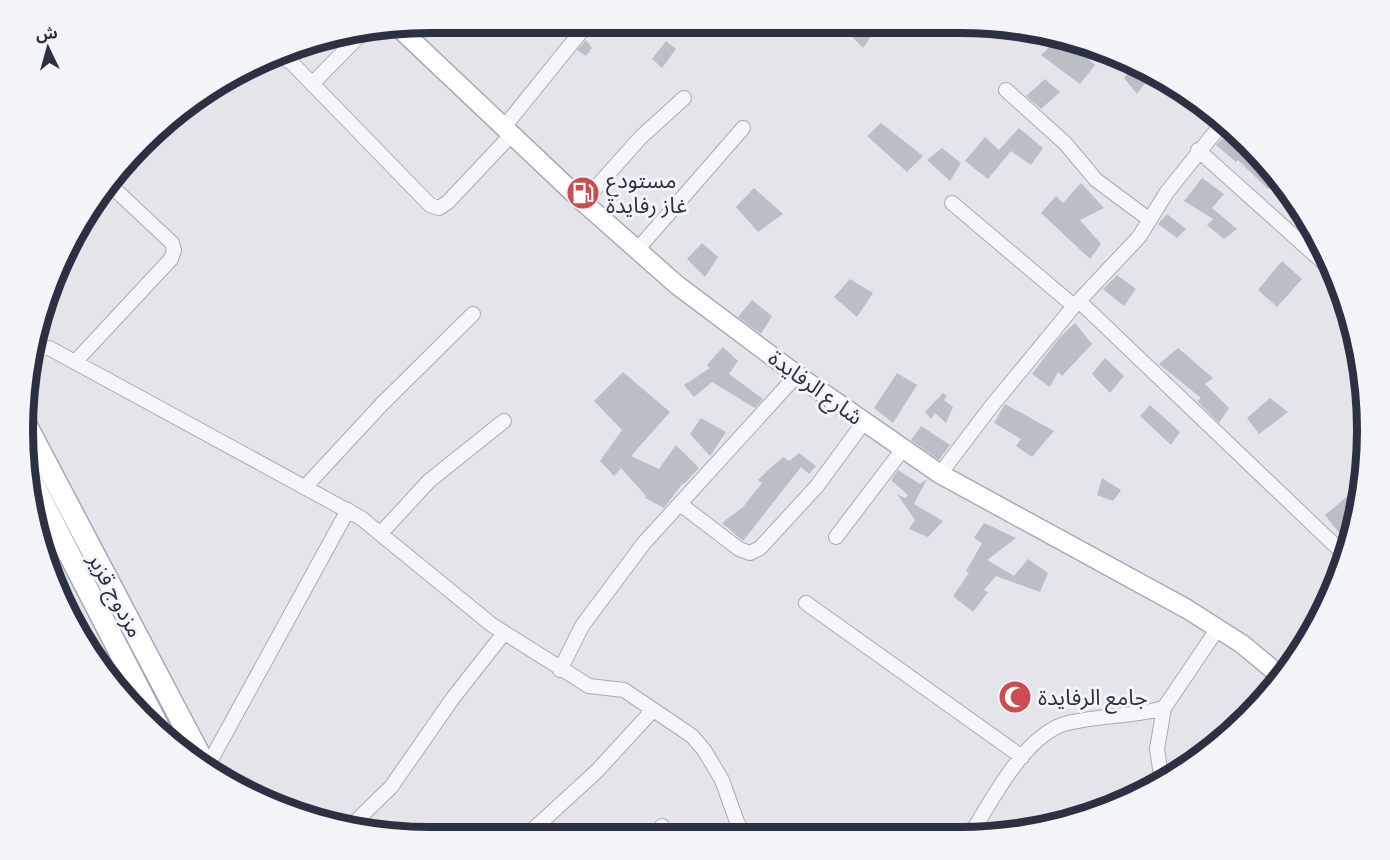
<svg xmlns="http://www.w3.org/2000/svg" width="1390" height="860" viewBox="0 0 1390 860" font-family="'PT Sans Narrow','Noto Sans Arabic',sans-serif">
<rect width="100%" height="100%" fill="#e3e5eb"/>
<path fill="#babec7" d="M709 24H733L724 35Z
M841 25H860L872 35 863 48Z
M1059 38 1069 41 1095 65 1080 84 1041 55Z
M586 40 592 48 586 56 577 50Z
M666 41 676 49 662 68 652 59Z
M1135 65 1152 74 1137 94 1124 78Z
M1045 79 1060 92 1041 109 1026 96Z
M881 123 923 156 907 172 867 136Z
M1019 128 1043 148 1031 165 1011 151 988 179 965 161 985 137 999 150Z
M1232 129 1267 162 1279 179 1268 189 1238 160 1236 162 1216 145Z
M942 148 961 163 950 181 927 160Z
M1202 178 1224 194 1212 208 1237 229 1224 239 1207 225 1213 219 1184 201Z
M1081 183 1104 208 1080 220 1101 244 1090 259 1041 213 1056 196 1063 203Z
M754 188 783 214 758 232 736 207Z
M1167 214 1186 229 1177 238 1158 224Z
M702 243 718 257 705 277 687 259Z
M1282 261 1302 279 1277 307 1258 290Z
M1117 275 1136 289 1124 306 1103 289Z
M850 279 873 293 857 317 834 297Z
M752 300 772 316 761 334 738 317Z
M1075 323 1092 344 1062 376 1058 372 1050 387 1032 374 1060 337Z
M723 347 738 361 729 374 763 399 755 408 712 382 694 397 684 385 710 368 707 365Z
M1178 348 1213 378 1205 384 1229 408 1219 423 1197 401 1201 398 1159 364Z
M1105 358 1124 376 1110 393 1092 374Z
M623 372 670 412 631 456 659 469 676 445 699 468 684 484 683 483 664 508 645 498 646 496 621 468 614 476 600 461 622 430 594 401Z
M897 373 917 385 893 423 874 408Z
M943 393 947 396 944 400 953 407 946 423 935 413 931 419 925 412Z
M1270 398 1288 412 1259 434 1247 418Z
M1005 404 1054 431 1032 457 1016 446 1021 439 994 423Z
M1150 405 1180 432 1171 445 1140 416Z
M701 418 726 432 710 456 690 434Z
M921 426 950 445 939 460 911 440Z
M799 453 816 466 809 474 801 467 743 541 722 523 743 507 762 483 758 480 765 473 783 457 789 461Z
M898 470 920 484 927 479 914 504 943 521 928 537 909 529 915 520 897 494 905 498 908 495 891 480Z
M1102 478 1121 490 1113 501 1097 495Z
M1362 484 1355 529 1344 539 1325 515Z
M984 523 1016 538 987 560 1014 576 1028 559 1048 573 1040 592 996 576 984 590 988 592 973 612 953 596 969 573 966 571 982 543 974 538Z"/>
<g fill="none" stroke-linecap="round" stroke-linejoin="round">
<g stroke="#a8abb5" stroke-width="16">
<path id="street" d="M274 57H281L292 63 430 205 439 208 448 202 512 134
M312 84 361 34
M1006 90 1065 143 1096 180 1150 220
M202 93 228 79
M504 127 588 23
M1198 150 1334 272
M583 202 641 137 684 98
M952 203 1074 306
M637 250 743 128
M1079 301 1346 556
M34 349 49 348 361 518 492 625 589 686 624 690 692 736 704 750 722 780 737 822 746 836
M75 362 171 259 174 250 172 243 107 182
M940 474 990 408 1074 306 1139 237 1167 192 1224 121
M306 486 382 404 473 314
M680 504 739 549 750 553 760 548 817 486 864 422
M382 532 429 481 504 421
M836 537 903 449
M806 603 1022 757
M560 670 582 626 644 543 797 375
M207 767 348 510
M1162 782 1157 749 1164 708
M350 827 391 787 453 698 504 633
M527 835 597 771 652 711
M656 835 662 826
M969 837C991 802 1025 733 1068 723 1100 715 1132 717 1164 708L1218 628"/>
</g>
<g stroke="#a8abb5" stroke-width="21">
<path id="secondary" d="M399 28 583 202 677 285 797 375 940 474 1187 609 1242 644 1283 678"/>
</g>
<g stroke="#a2a8b6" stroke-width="24">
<path id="primary" d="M25 423 206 767
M31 480 160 730"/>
</g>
<use href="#street" stroke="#f5f6f9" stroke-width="14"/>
<use href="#secondary" stroke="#fff" stroke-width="18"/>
<use href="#primary" stroke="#fff" stroke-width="21"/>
</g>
<defs>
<g id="fuel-disc" transform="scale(1.725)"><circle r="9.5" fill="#cb4c52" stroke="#f2f4f8"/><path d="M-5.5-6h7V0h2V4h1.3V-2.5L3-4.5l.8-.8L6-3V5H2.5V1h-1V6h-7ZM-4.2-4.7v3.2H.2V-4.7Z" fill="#fff"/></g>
<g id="mosque-disc" transform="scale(1.725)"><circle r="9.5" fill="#cb4c52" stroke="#f2f4f8"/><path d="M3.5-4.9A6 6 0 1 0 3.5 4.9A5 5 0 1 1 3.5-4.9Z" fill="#fff"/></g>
</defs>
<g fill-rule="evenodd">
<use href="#fuel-disc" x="583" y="193"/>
<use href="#mosque-disc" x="1015" y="697"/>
</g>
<g text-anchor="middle" stroke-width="6" stroke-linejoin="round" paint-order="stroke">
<g font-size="22" fill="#2b3142" stroke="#f2f4f8" text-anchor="start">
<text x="606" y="188">مستودع<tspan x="606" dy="25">غاز رفايدة</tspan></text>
<text x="1038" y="705">جامع الرفايدة</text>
</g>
<g font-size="22" fill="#2b3142" stroke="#f2f4f8">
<text transform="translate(816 387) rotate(36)" y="8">شارع الرفايدة</text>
<text transform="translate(116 595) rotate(62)" y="8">مزدوج قزير</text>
</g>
</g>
<path d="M0 0H1390V860H0ZM430 33H960A397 397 0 0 1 1357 430V430A397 397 0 0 1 960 827H430A397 397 0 0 1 33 430V430A397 397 0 0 1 430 33Z" fill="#f2f4f8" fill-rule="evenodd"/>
<path fill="none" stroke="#2b3142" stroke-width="8" d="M430 33H960A397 397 0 0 1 1357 430V430A397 397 0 0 1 960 827H430A397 397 0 0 1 33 430V430A397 397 0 0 1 430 33Z"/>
<g transform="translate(48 48) rotate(355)" stroke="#f2f4f8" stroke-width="4.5" paint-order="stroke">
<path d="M0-4.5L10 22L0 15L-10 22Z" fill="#2b3142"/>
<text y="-9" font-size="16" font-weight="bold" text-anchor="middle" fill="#2b3142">ش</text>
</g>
</svg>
